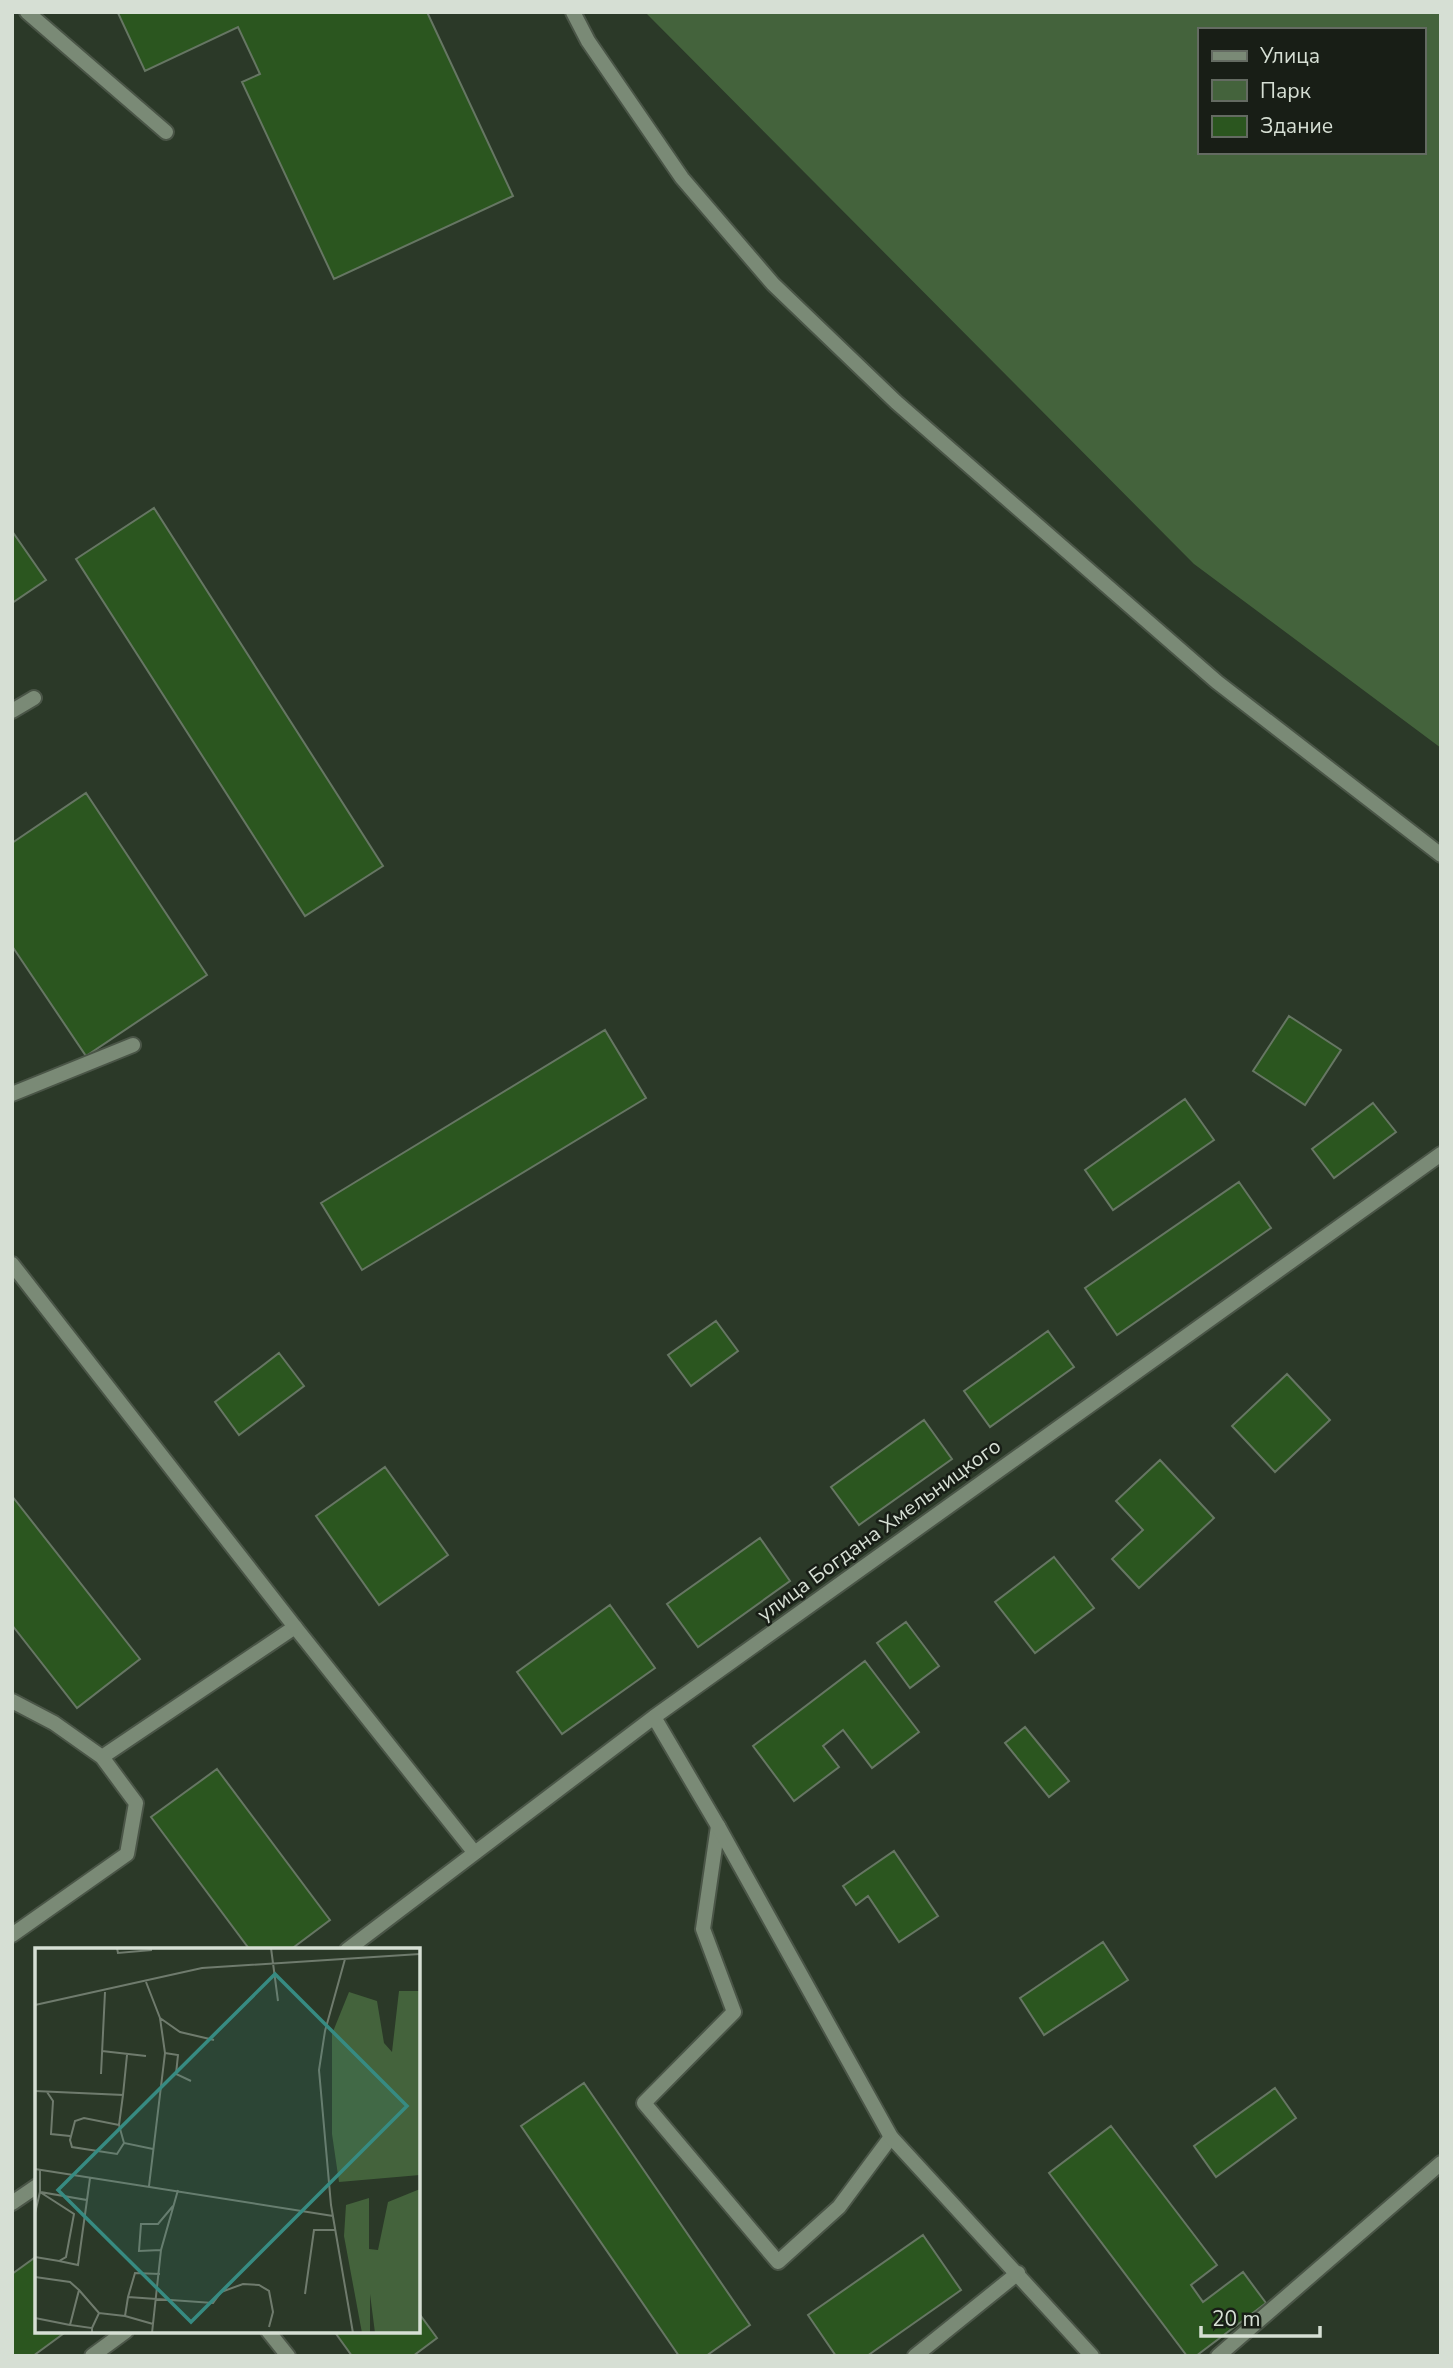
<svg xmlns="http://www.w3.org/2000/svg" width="1453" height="2368" viewBox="0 0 1453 2368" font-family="'Nunito Sans',sans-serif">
<rect width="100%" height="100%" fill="#2b3928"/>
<path fill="#44633c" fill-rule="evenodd" d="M645 12H1441V748L1194 564ZM1199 30H1423V152H1199Z"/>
<path fill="#2b561f" stroke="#667663" stroke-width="2" d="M427 12 513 196 334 279 242 82 260 74 238 27 145 71 118 13Z
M154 508 383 866 305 916 76 559Z
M12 531 46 580 12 603Z
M86 793 207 975 86 1056 12 946V843Z
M1289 1016 1341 1050 1305 1105 1253 1071Z
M605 1030 646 1098 362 1270 321 1203Z
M1185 1099 1214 1140 1113 1210 1085 1170Z
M1373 1103 1396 1132 1334 1178 1312 1149Z
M1239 1182 1271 1228 1117 1335 1085 1288Z
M716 1321 738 1351 691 1386 668 1355Z
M1048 1331 1074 1367 990 1427 964 1391Z
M279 1353 304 1386 239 1435 215 1402Z
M1287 1374 1330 1420 1275 1472 1232 1426Z
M924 1420 952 1459 859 1525 831 1487Z
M1160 1460 1214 1518 1139 1588 1112 1559 1143 1530 1116 1501Z
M385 1467 448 1555 379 1605 316 1516Z
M12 1496 140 1659 77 1708 12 1625Z
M760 1538 790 1581 698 1647 667 1604Z
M1054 1557 1094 1608 1035 1653 995 1602Z
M610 1605 655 1668 562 1734 517 1672Z
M906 1622 939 1666 910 1688 877 1643Z
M865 1661 919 1732 872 1768 843 1730 823 1746 839 1767 794 1801 753 1746Z
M1025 1727 1069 1781 1049 1797 1005 1743Z
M217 1769 330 1920 290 1950H250L151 1817Z
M894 1851 938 1916 899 1942 868 1896 856 1905 843 1886Z
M1103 1942 1128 1980 1044 2035 1020 1998Z
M584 2083 750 2325 706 2356H679L521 2126Z
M1275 2088 1296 2118 1216 2177 1194 2146Z
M1111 2126 1217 2265 1191 2285 1203 2302 1243 2272 1266 2303 1196 2356H1187L1049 2173Z
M923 2235 961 2290 867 2356H836L808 2315Z
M37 2256V2331H67L33 2356H12V2274Z
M418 2312 437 2338 413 2356H352L334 2331H418Z"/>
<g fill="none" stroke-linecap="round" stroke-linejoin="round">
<g stroke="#4a5547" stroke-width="18">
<path id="service" d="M27 12 166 132
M12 711 34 698
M12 1094 133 1045
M12 1701 54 1723 102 1757 295 1627
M718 1826 703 1929 734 2012 644 2103 778 2262 839 2207 891 2137
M12 1935 127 1854 136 1803 102 1757
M268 2331 288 2356
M92 2356 126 2331
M915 2356 1018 2273
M1218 2356 1441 2163"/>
</g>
<g stroke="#4a5547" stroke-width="18">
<path id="minor" d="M12 1264 295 1627 474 1852
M654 1717 718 1826 891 2137 1092 2356
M347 1950 654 1717 1441 1154
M12 2203 37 2186"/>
</g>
<g stroke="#4a5547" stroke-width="18">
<path id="tertiary" d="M573 12 588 41 682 178 773 284 896 402 1217 682 1441 855"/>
</g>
<use href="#service" stroke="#7a8a76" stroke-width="14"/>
<use href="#minor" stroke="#7a8a76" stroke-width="14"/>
<use href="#tertiary" stroke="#7a8a76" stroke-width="14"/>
</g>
<g text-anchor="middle" stroke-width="5" stroke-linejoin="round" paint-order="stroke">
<g font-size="21" fill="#d6dfd4" stroke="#181e16">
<text transform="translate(879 1530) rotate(-36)" y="7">улица Богдана Хмельницкого</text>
</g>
</g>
<g transform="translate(35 1948)">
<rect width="385" height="385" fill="#2b3928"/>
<path d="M364 43H385V227L304 234 297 186V86L314 44 342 53 349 95 357 104ZM385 241V385H340L335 346V385H327L309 288 311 257 334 250V301L343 302 353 254Z" fill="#44633c"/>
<path fill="none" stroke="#6f7b6d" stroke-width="2" d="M82 0 83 5 117 2M236 0 243 53M310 11 290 83 284 122 296 257 318 385M111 34 125 70 130 105 114 238M0 57 167 20 385 6M125 70 145 84 179 92M67 103 111 108M130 105 143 107 141 126 156 133M66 126 70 44M0 143 88 147 84 177 89 195 118 201M12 144 18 153 16 186 35 188M88 147 92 107M84 177 49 170 40 173 35 192 37 199 82 206 89 195M0 221 298 268M0 265 5 244 52 252 55 230M126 302 104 303 106 276H123L138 258M0 309 24 313 31 309 39 266 5 244V222M24 313 43 317 52 252M0 329 35 334 44 342 35 377 57 380V385M44 342 64 365M270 346 279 282H300M93 349 178 355 186 344 208 336 224 337 234 343 238 364 234 379M0 370 35 377M118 376 90 368 93 349 100 325 125 326M57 380 64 365 90 368M117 385 126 302 143 242"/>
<path fill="#378b82" fill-opacity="0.15" stroke="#378b82" stroke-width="3.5" d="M240 26 372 158 156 374 23 242Z"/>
<rect width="385" height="385" fill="none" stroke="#d6dfd4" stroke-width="3.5"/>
</g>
<rect width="1453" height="2368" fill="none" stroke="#d6dfd4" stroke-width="28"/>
<rect x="1198" y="28" width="228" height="126" fill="#181e16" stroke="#646b62" stroke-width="2"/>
<rect x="1212" y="51" width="35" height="10" fill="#7a8a76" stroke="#646b62" stroke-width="2"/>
<text x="1260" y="63" font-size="21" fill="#d6dfd4">Улица</text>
<rect x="1212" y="80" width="35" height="21" fill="#44633c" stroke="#646b62" stroke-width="2"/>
<text x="1260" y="98" font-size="21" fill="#d6dfd4">Парк</text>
<rect x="1212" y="116" width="35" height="21" fill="#2b561f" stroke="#646b62" stroke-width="2"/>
<text x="1260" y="133" font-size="21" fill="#d6dfd4">Здание</text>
<path d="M1201 2326v10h119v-10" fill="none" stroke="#d6dfd4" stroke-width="3.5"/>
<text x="1212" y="2326" font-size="21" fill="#d6dfd4" stroke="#181e16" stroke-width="5" paint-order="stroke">20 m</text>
</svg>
